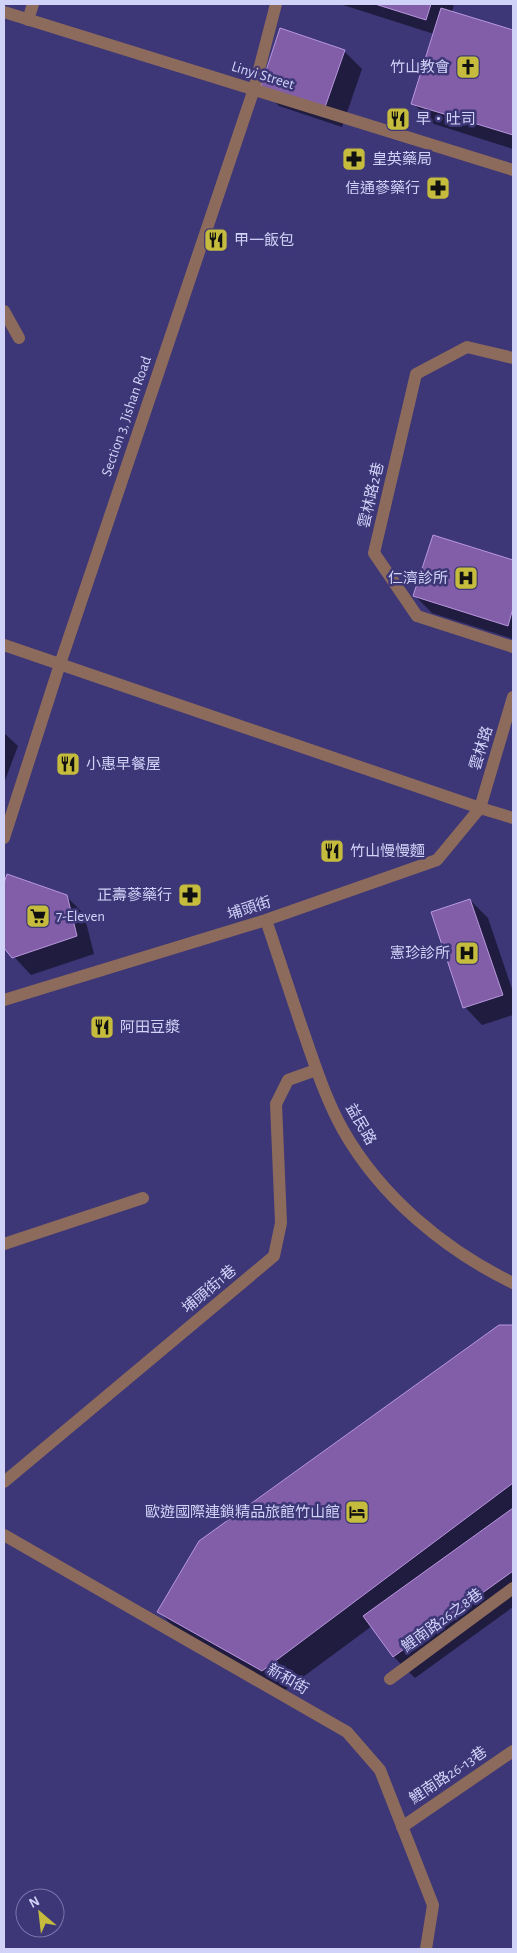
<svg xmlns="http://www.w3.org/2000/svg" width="517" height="1953" viewBox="0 0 517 1953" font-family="'Alegreya Sans','Noto Sans TC',sans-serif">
<rect width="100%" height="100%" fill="#3d3677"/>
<path fill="#0007" d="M340 4H454L452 12 513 31V149L434 124 413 103 434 34Z
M344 51 362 69 342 127 279 106 261 88Z
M434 536 513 561V639L432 613 415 596Z
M4 733 18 746 4 783Z
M8 876 66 896 84 914 94 954 31 975 4 946V887Z
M470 900 488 918 513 992V1015L482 1025 465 1007Z
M499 1326H513V1607L415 1678 394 1657 372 1626 284 1691 180 1633 159 1612Z"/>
<path fill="#825ea8" stroke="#b897de" d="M375 4H431L426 20Z
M441 8 513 30V135L411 104Z
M280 28 345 50 324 110 260 89Z
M433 535 513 560V608L508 626 413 596Z
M7 874 67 895 77 936 12 958 4 948V883Z
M470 899 503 995 463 1008 431 912Z
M499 1325H513V1483L262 1671 157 1612 199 1541Z
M513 1508V1571L393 1657 363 1616Z"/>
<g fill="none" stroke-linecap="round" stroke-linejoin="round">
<path stroke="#8c6b5c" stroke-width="12" d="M4 12 513 170
M28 20 33 4
M4 311 19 338
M513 358 467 347 416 374 374 553 417 616 513 647
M4 645 480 808 513 697
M4 838 60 664 254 89 276 4
M266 920C278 956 290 992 302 1028 314 1062 325 1098 343 1130 381 1197 445 1250 513 1283
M4 1000 266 920 437 860 480 808 513 818
M4 1244 143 1198
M4 1482 274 1256 281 1223 276 1104 288 1080 316 1070
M4 1535 347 1732 380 1770 433 1905 426 1949
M390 1679 513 1588
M402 1827 513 1751"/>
</g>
<defs>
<g id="church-square" transform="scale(1.25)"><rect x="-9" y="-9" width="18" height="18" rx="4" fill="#c5bc3d" stroke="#3d3677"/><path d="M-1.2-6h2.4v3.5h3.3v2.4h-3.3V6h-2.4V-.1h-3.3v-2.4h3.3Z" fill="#111"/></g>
<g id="restaurant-square" transform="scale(1.25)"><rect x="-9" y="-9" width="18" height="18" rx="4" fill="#c5bc3d" stroke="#3d3677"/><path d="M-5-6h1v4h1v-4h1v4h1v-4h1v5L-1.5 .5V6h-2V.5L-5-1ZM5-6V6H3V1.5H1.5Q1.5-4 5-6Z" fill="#111"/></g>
<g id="pharmacy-square" transform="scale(1.25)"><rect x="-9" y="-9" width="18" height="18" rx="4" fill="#c5bc3d" stroke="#3d3677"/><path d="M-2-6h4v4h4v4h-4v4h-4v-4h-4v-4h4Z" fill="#111"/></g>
<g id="hospital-square" transform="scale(1.25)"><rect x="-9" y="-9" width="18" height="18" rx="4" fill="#c5bc3d" stroke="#3d3677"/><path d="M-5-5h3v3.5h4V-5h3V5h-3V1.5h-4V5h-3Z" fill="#111"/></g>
<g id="supermarket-square" transform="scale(1.25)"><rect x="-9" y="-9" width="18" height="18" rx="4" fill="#c5bc3d" stroke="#3d3677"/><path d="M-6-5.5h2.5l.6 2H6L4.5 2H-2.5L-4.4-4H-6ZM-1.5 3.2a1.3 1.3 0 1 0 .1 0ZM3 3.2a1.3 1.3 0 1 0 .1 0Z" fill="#111"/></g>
<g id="hotel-square" transform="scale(1.25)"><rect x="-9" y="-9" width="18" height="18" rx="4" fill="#c5bc3d" stroke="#3d3677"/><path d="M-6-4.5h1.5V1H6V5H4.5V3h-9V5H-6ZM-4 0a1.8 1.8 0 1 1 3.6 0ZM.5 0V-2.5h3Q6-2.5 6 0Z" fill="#111"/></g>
</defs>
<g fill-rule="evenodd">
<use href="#church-square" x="468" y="67"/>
<use href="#restaurant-square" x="398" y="119"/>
<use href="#pharmacy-square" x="354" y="159"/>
<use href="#pharmacy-square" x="438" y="188"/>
<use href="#restaurant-square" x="216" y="240"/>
<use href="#hospital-square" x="466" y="578"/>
<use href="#restaurant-square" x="68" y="764"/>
<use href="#restaurant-square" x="332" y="851"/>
<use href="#pharmacy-square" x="190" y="895"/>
<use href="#supermarket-square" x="38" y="916"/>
<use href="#hospital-square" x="467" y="953"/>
<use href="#restaurant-square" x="102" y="1027"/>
<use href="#hotel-square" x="357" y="1512"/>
</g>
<g text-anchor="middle" stroke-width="5" stroke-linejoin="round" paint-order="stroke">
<g font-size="15" fill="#d1d2f8" stroke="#3d3677" text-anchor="start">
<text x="450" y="72" text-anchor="end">竹山教會</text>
<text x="416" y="124">早‧吐司</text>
<text x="372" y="164">皇英藥局</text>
<text x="420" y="193" text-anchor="end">信通蔘藥行</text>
<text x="234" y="245">甲一飯包</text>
<text x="448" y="583" text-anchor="end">仁濟診所</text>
<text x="86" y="769">小惠早餐屋</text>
<text x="350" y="856">竹山慢慢麵</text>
<text x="172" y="900" text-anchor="end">正壽蔘藥行</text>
<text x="56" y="921">7-Eleven</text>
<text x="450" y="958" text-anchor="end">憲珍診所</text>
<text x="120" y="1032">阿田豆漿</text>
<text x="340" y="1517" text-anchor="end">歐遊國際連鎖精品旅館竹山館</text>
</g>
<g font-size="15" fill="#d1d2f8" stroke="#3d3677">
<text transform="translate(263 75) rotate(17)" y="5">Linyi Street</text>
<text transform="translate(126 416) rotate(-71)" y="5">Section 3, Jishan Road</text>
<text transform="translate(371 495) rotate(-77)" y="5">雲林路2巷</text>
<text transform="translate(481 748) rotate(-73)" y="5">雲林路</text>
<text transform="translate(249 908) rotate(-18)" y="5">埔頭街</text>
<text transform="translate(361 1124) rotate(60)" y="5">益民路</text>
<text transform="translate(209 1289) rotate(-40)" y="5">埔頭街1巷</text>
<text transform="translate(442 1620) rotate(-36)" y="5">鯉南路26之8巷</text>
<text transform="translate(288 1679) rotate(30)" y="5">新和街</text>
<text transform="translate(448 1775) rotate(-34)" y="5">鯉南路26-13巷</text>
</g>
</g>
<rect width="517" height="1953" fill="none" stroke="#d1d2f8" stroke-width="10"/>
<g transform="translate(40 1913) rotate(332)"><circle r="24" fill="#3d3677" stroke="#7874ab"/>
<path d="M0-4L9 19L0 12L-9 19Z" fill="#c5bc3d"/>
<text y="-8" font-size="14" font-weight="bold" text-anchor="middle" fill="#d1d2f8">N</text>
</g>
</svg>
